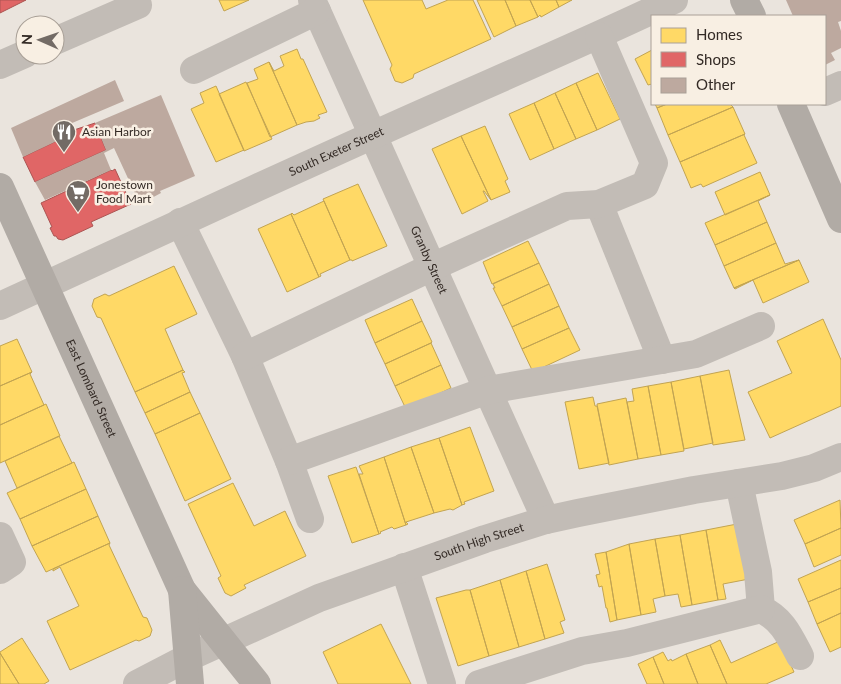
<svg xmlns="http://www.w3.org/2000/svg" width="841" height="684" viewBox="0 0 841 684" font-family="Lato,sans-serif">
<rect width="100%" height="100%" fill="#eae4dd"/>
<path fill="#ffd966" stroke="#c2a452" d="M219 0H249L224 11Z
M363 0H422L426 9 448 0H473L491 39 414 74 413 78 402 83 395 81 390 69 392 65Z
M477 0H505L516 26 494 37Z
M505 0H530L538 17 516 26Z
M530 0H556L559 7 541 17 540 15 538 17Z
M556 0H572L559 7Z
M297 49 301 59H303L327 112 318 115 320 118 314 121 306 122 297 125 269 62 274 71 284 66 280 56Z
M652 50V84L648 85 635 59Z
M269 62 297 125 270 137 247 83 258 79 254 69Z
M598 73 620 119 597 130 576 83Z
M246 82 272 139 244 151 219 94Z
M576 83 597 130 576 139 555 93Z
M216 86 244 150 216 162 191 109 204 103 200 93Z
M555 93 576 139 554 149 534 103Z
M534 103 554 149 530 160 509 114Z
M655 104H667L657 108Z
M667 104H730L733 107 668 135 657 108Z
M733 107 745 134 680 162 668 135Z
M485 126 508 179 505 181 510 192 491 200 461 136Z
M745 134 744 135 757 163 703 187 701 184 691 188 680 162Z
M461 136 491 200 484 191H483L488 201 462 214 432 149Z
M760 172 770 195 725 215 715 192Z
M358 184 387 246 352 261V260H350L323 199Z
M770 195 758 201 767 222 715 245 705 223Z
M324 201 350 260 320 274 321 276 319 277 291 214 292 213 294 215Z
M291 214 319 277 287 292 258 229Z
M767 222 776 243 724 266 715 245Z
M528 241 539 263 492 284 483 262Z
M776 243 785 264 799 260 734 288 724 266Z
M799 260 809 282 763 303 753 280 735 289 734 288Z
M539 263 549 284 502 306 493 288H495L493 284Z
M174 266 197 314 165 329 183 370 135 392 101 318 97 317 92 306 94 299 105 294 109 296Z
M549 284 559 306 512 327 502 306Z
M412 299 422 321 375 343 365 320Z
M559 306 569 328 522 349 512 327Z
M823 319 841 360V406L770 438 748 392 792 373 777 341Z
M422 321 432 342 431 343 385 364 375 343Z
M569 328 580 350 533 372 522 349Z
M17 339 32 372 0 386V346Z
M431 343 441 365 395 386 385 364Z
M441 365 451 388 406 409 395 386Z
M183 370 185 372 182 373 190 392 145 413 135 392Z
M729 370 745 440 713 445 700 376Z
M32 372 30 374 44 405 0 425V386Z
M700 376 713 443 684 449 671 382Z
M671 382 684 451 661 455 648 386Z
M648 386 661 455 638 459 627 402 634 401 632 389Z
M190 392 200 413 155 434 145 413Z
M593 397 595 406H597L609 463 579 469 565 402Z
M626 398 638 459 609 465 597 404Z
M46 404 60 436 0 463V425Z
M200 413 231 479 185 501 155 434Z
M470 427 494 491 464 502 465 504 462 505 439 438Z
M59 436 72 463 17 488 5 461Z
M439 438 462 505 453 510 450 509 434 513 411 447Z
M411 447 434 513 406 522 408 524 406 525 384 457Z
M384 457 406 525 394 529 392 527 380 532 381 533 379 534 359 474H363L359 466Z
M74 462 86 489 20 519 7 493Z
M356 467 379 534 352 543 328 476Z
M233 483 254 526 285 511 306 556 244 585 246 588 231 596 225 593 218 578 221 576 188 504Z
M86 489 98 516 32 546 20 519Z
M840 500 841 528 805 544 794 520Z
M98 516 110 543 46 572 32 546Z
M737 524 749 579 723 584 726 599 718 600 706 530Z
M841 528V555L814 567 805 544Z
M706 530 718 600 692 605 680 535Z
M680 535 692 605 681 607 678 594 665 596 655 539Z
M655 539 665 596 653 599 656 612 641 615 629 544Z
M110 543 109 545 143 617 147 618 152 630 150 636 139 641 136 640 70 670 47 621 79 606 60 567 53 571V569Z
M629 544 641 615 617 620 606 552Z
M606 552 617 620 610 622 607 608H606L602 586 599 587 596 575 600 574 595 554Z
M841 560V588L808 602 798 579Z
M547 564 565 620 560 622 564 633 545 639 526 571Z
M526 571 545 639 519 647 500 580Z
M500 580 519 647 489 656 470 590Z
M841 588V613L817 624 808 602Z
M466 590H470L489 656 458 666 436 598Z
M841 613V647L830 652 817 624Z
M381 624 411 684H338L323 652Z
M22 638 49 681 44 684H19L0 653V652Z
M720 640 731 663 780 641 794 672 766 684H727L710 645Z
M710 645 727 684H698L686 654Z
M663 652 668 661 671 659 672 661 686 654 698 684H664L653 657Z
M0 653 19 684H0Z
M653 657 664 684H647L638 664Z"/>
<path fill="#e06666" stroke="#ac5452" d="M0 0H26L0 13Z
M95 123 106 150 35 182 23 157 69 135 68 132Z
M115 169 131 204 91 222 93 226 63 240 58 239 56 236H54L50 228 52 227 41 203 111 170 112 171Z"/>
<path fill="#bda99f" d="M786 0H841V21L838 22 841 31V48L831 53 835 60 825 65V16H793Z
M115 80 124 101 58 129 63 138 23 157 11 128Z
M161 95 195 176 160 191 161 193 146 201 144 198 138 200 114 148 104 153 111 170 45 200 35 182 106 150 95 123Z"/>
<g fill="none" stroke-linecap="round" stroke-linejoin="round">
<g stroke="#c2bcb6" stroke-width="28">
<path id="s1" d="M312 0 546 520"/>
<path d="M55 41 138 5 135 0"/>
<path d="M0 65 25 54"/>
<path d="M194 70 317 11"/>
<path d="M825 92 841 85"/>
<path d="M599 204 662 360"/>
<path d="M180 222 245 356 289 461 310 519"/>
<path id="s2" d="M0 306C123 249 247 192 371 136 472 90 574 48 674 0"/>
<path d="M245 356 432 267 567 206 599 204 645 185 654 163 599 36"/>
<path d="M289 461 488 390 696 354 761 326"/>
<path d="M739 483 758 572 761 609C782 619 789 635 800 656"/>
<path d="M0 536 12 562 0 570"/>
<path d="M404 567 442 684"/>
<path id="s3" d="M137 684 187 658 319 598 485 539 546 520 578 513 694 490 782 476 814 468 841 457"/>
<path d="M479 684 582 651 627 643 761 609"/>
</g>
<g stroke="#b1aba5" stroke-width="28">
<path d="M744 0 752 16"/>
<path d="M791 104 841 219"/>
<path id="s4" d="M0 187 182 590 257 684"/>
<path d="M182 590 190 684"/>
</g>
</g>
<defs>
<g id="restaurant-pin" transform="scale(1.25)"><path d="M0 17L-7.5 6A9.5 9.5 0 1 1 7.5 6Z" fill="#736b65" stroke="#f8efe3"/><path d="M-5-6h1v4h1v-4h1v4h1v-4h1v5L-1.5 .5V6h-2V.5L-5-1ZM5-6V6H3V1.5H1.5Q1.5-4 5-6Z" fill="#fff"/></g>
<g id="supermarket-pin" transform="scale(1.25)"><path d="M0 17L-7.5 6A9.5 9.5 0 1 1 7.5 6Z" fill="#736b65" stroke="#f8efe3"/><path d="M-6-5.5h2.5l.6 2H6L4.5 2H-2.5L-4.4-4H-6ZM-1.5 3.2a1.3 1.3 0 1 0 .1 0ZM3 3.2a1.3 1.3 0 1 0 .1 0Z" fill="#fff"/></g>
</defs>
<g fill-rule="evenodd">
<use href="#restaurant-pin" x="64" y="132"/>
<use href="#supermarket-pin" x="78" y="192"/>
</g>
<g text-anchor="middle" stroke-width="5" stroke-linejoin="round" paint-order="stroke">
<g font-size="12" fill="#332a25" stroke="#f8efe3" text-anchor="start">
<text x="82" y="136">Asian Harbor</text>
<text x="96" y="189">Jonestown<tspan x="96" dy="14">Food Mart</tspan></text>
</g>
<g font-size="12" fill="#332a25" stroke="#f8efe3">
<text dy="4" stroke="none"><textPath href="#s2" startOffset="370">South Exeter Street</textPath></text>
<text dy="4" stroke="none"><textPath href="#s1" startOffset="285">Granby Street</textPath></text>
<text dy="4" stroke="none"><textPath href="#s4" startOffset="221">East Lombard Street</textPath></text>
<text dy="4" stroke="none"><textPath href="#s3" startOffset="371">South High Street</textPath></text>
</g>
</g>
<rect x="651" y="15" width="175" height="90" fill="#f8efe3" stroke="#a9a097"/>
<rect x="661" y="28" width="25" height="15" fill="#ffd966" stroke="#a9a097"/>
<text x="696" y="40" font-size="15" fill="#332a25">Homes</text>
<rect x="661" y="52" width="25" height="15" fill="#e06666" stroke="#a9a097"/>
<text x="696" y="65" font-size="15" fill="#332a25">Shops</text>
<rect x="661" y="78" width="25" height="15" fill="#bda99f" stroke="#a9a097"/>
<text x="696" y="90" font-size="15" fill="#332a25">Other</text>
<g transform="translate(40 40) rotate(272)"><circle r="24" fill="#f8efe3" stroke="#a9a097"/>
<path d="M0-4L9 19L0 12L-9 19Z" fill="#736b65"/>
<text y="-8" font-size="14" font-weight="bold" text-anchor="middle" fill="#332a25">N</text>
</g>
</svg>
